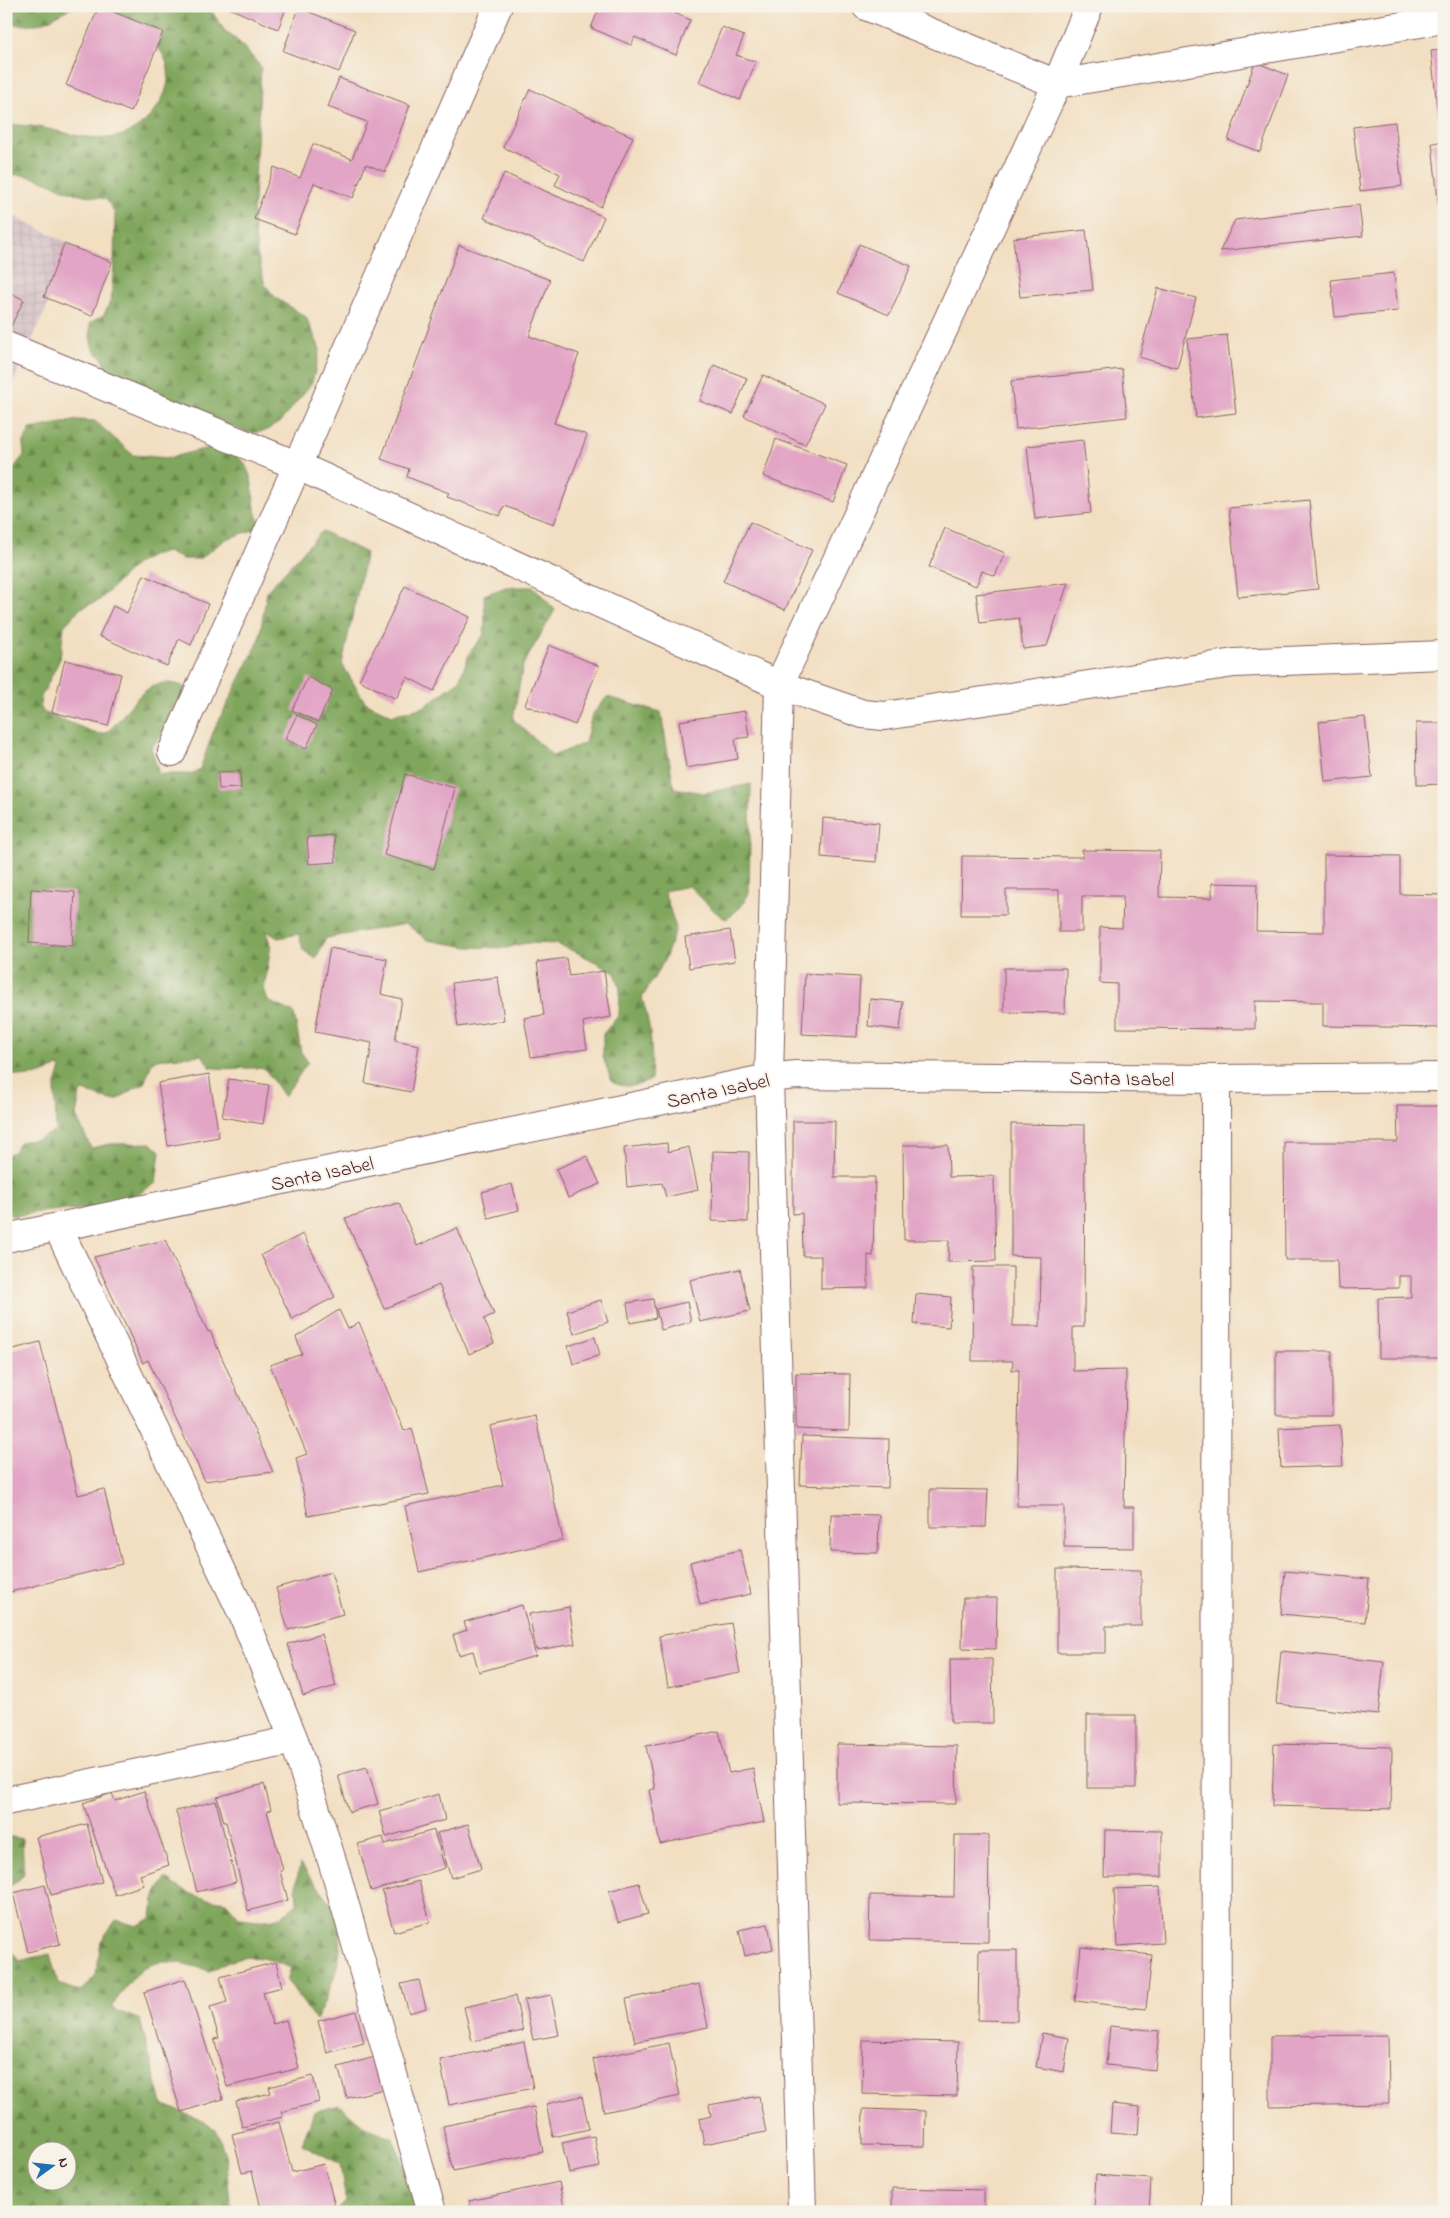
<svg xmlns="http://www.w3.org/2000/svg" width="1450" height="2218" viewBox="0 0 1450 2218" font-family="'Indie Flower',sans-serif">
<defs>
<pattern id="industrial-grid" width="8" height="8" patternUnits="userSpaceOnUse" patternTransform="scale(1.25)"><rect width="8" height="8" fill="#d2bec4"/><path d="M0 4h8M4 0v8" fill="none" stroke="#b6a3a9"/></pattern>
<pattern id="forest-firs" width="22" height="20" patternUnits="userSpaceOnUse" patternTransform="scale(1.25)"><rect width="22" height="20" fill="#7fa65c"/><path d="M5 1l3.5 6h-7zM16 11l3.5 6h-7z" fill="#6a874c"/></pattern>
</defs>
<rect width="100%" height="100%" fill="#f7f3e8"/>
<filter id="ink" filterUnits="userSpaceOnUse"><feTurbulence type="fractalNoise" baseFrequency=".02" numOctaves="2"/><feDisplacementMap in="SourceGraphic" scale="10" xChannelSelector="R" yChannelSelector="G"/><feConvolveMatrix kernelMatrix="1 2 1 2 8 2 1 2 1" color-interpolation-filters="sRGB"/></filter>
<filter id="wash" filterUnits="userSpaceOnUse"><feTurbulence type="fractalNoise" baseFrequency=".0096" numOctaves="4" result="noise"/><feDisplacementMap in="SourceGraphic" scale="20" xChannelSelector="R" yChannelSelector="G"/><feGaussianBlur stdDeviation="1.12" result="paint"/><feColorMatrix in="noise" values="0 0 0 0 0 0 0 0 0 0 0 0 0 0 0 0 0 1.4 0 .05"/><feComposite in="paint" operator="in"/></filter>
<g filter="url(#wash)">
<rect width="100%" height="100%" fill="#f2dfc2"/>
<path fill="url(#industrial-grid)" d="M6 212 74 246 6 398Z"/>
<path fill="url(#forest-firs)" stroke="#646244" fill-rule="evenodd" d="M6 6H208L225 31 239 42 261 67 253 219 257 253 265 285 276 298 306 317 320 349 312 383 280 422 265 431 249 433 108 379 102 357C89 351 90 335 90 323L104 315 111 299 114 266 115 213 106 199C95 197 85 195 75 193 57 188 23 168 6 177V124C16 125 27 125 37 127 63 131 93 143 120 136 154 126 187 76 156 46 140 30 108 12 86 8 67 4 58 18 41 23 30 26 17 24 6 25Z
M78 420 95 421 133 455 168 458 216 446 231 452 244 462 251 478 256 515 262 527 226 539 199 559H182L167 552 151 556 136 564 100 600 81 608 64 626 60 659 41 697 40 705 43 712 98 734 106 733C131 713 142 672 183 686L186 693 177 715 151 748 159 774H191L200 769 213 732 259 641 267 591 322 531 366 553 342 664 365 702 392 715 424 707 459 681 470 652 483 636 485 626 484 595 506 587H534L555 610 523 665 513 719 553 756 585 743 592 715 607 697 661 712 674 788 704 793 751 784 749 893 741 907 726 919C716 915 699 895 689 886L664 891 676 928 665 959 642 998C651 1026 653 1051 651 1080 638 1086 625 1089 612 1082L603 1057V1034L619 1015 620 989 615 972 576 952 556 944 526 943 507 948 468 947 427 940 406 924 326 938 316 959 303 950 299 934 278 938 265 930 271 945 264 990 268 1001 294 1013 301 1052 308 1062 284 1097 265 1069C248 1066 222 1071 210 1067L202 1055 157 1059 152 1062 144 1084C109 1099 127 1108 84 1091L80 1093 76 1116 91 1148 110 1144 150 1143 160 1151 156 1183 114 1207 47 1211 13 1216 6 1213V1155L14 1152 19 1142 38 1139 56 1131 55 1087 61 1068 58 1066C40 1077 27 1079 6 1073V478L24 455 23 444 30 429ZM240 771 241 788 219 789 218 772ZM334 835 335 862 309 864 307 837ZM32 889 72 946 29 943Z
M6 1836 22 1839 24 1875 6 1890Z
M300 1864C310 1877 322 1890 331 1903 354 1939 331 1988 316 2021L287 1980 291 1968C255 1953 244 1953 210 1971 153 1953 143 1960 111 2008L140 2020 162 2104 203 2121 217 2131 225 2155 230 2201 237 2212H6V1929L8 1944 19 1961 50 1954 58 1983 80 1992 96 1975 101 1941 116 1920 137 1926 152 1918 154 1899 166 1878C188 1895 199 1898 226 1902L240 1918C269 1921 274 1924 297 1904L296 1885ZM38 2150H68V2180H38Z
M339 2105 365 2127 392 2137 426 2212H335L346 2202 340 2164 302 2144 314 2112Z"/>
<g id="blocks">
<path fill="#e2a5c6" d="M99 6 163 32 131 112 66 85Z
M224 6H287L278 29Z
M600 6H678L675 13 690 20 676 55 635 37 631 45 591 28Z
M299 8 355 30 339 72 283 51Z
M722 27 744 36 736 55 756 62 740 100 699 82Z
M1444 50V132L1440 133 1431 51Z
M1255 62 1288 75 1260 152 1228 140Z
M339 78 410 105 385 172 366 164 353 198 314 183 295 234 254 219 274 167 300 178 313 144 352 159 367 122 328 107Z
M530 89 633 137 601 207 555 185 560 174 503 147Z
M1395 122 1402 186 1360 191 1353 127Z
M1444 142V239H1442L1432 143Z
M504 173 604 217 584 262 484 218Z
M1359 205 1363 236 1220 251 1235 220Z
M1086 230 1093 290 1020 297 1013 238Z
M64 244 112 262 92 316 44 297Z
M859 244 911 266 889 315 838 293Z
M459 245 550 280 529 336 579 354 554 423 587 435 554 524 504 506 500 516 447 497 449 493 407 477 409 469 381 459Z
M1394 273 1398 311 1335 317 1331 280Z
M1158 288 1196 298 1177 368 1139 357Z
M6 290 24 300 8 332 6 331Z
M1227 335 1236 413 1196 418 1187 339Z
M714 365 747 378 733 414 700 401Z
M1122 369 1127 417 1016 429 1011 381Z
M763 375 825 404 805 445 744 416Z
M776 439 847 465 833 502 763 476Z
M1083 440 1091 513 1035 519 1027 446Z
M1309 500 1318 589 1238 597 1229 508Z
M750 522 812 550 785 610 723 581Z
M945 528 1005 553 995 576 982 571 976 586 929 567Z
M144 575 208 604 191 645 179 639 167 666 99 636 113 606 127 613Z
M1068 583 1047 646 1023 649 1019 618 980 623 976 594Z
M405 586 470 617 434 691 407 677 396 699 359 680Z
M549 645 599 666 575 725 525 705Z
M65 660 121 674 108 726 52 712Z
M308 677 333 690 318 722 292 710Z
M745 711 749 737 735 739 738 759 686 768 679 721Z
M297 715 317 725 306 749 285 739Z
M1365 717 1372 777 1325 782 1319 722Z
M1416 723H1444V784L1417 785Z
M240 771 241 788 219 789 218 772Z
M405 774 455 788 434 869 384 855Z
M823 818 879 823 876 862 821 857Z
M334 835 336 862 309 864 307 837Z
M1082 850 1160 851 1159 897 1212 898V883L1257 884 1256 931 1324 932V855L1400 856V894L1444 895V1028L1323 1026V1002L1255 1001V1029L1117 1028V984L1100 983V927L1122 928 1123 896H1082V932H1059V890H1006V915H961L962 856 1083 857Z
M31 889 75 892 72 946 29 943Z
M730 930 735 961 689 968 685 937Z
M330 948 387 959 381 994 402 999 395 1040 419 1045 411 1092 365 1083 372 1043 315 1032Z
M566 958 569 976 604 971 611 1017 583 1022 587 1049 531 1057 524 1018 544 1015 537 962Z
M1004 968H1066L1065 1013 1004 1012Z
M805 974 860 977 857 1037 802 1034Z
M498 977 504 1020 458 1027 452 983Z
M870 999 903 1002 900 1030 868 1026Z
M209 1074 219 1137 168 1146 158 1083Z
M229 1079 269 1085 263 1124 222 1117Z
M1397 1106H1444V1358H1379L1378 1298 1411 1297V1276H1399V1288L1338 1289 1337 1260H1285L1284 1142H1398Z
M793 1121H835L834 1177H875L873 1256 868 1255V1288L821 1289V1256H803L802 1213 793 1214Z
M1011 1124 1085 1125 1084 1327H1073V1371L1126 1370 1124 1507H1134V1548L1064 1547V1506H1017L1019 1370H1012L1013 1361H972L973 1267H1013V1326H1040L1041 1257 1011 1256Z
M667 1143 668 1152 689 1147 698 1190 666 1197 662 1183 627 1187 624 1148Z
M903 1145H948L949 1177 994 1176 996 1261 948 1262 949 1240H904Z
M713 1151 749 1152 748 1222 712 1221Z
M587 1156 600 1184 568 1198 556 1169Z
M512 1184 519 1210 488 1218 482 1192Z
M399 1203 417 1246 457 1228 494 1314 484 1319 494 1343 469 1354 439 1285 384 1309 345 1218Z
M303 1234 335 1297 292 1319 261 1255Z
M165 1240 208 1332 210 1331 273 1472 205 1481 148 1360 143 1363 94 1257Z
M740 1269 750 1311 700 1322 690 1280Z
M916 1294 951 1297 949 1327 914 1324Z
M653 1299 656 1318 630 1323 627 1303Z
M601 1300 608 1322 574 1334 567 1311Z
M687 1302 691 1322 661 1330 656 1309Z
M339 1310 348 1329 359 1322 404 1431 412 1428 429 1494 308 1516 296 1458 307 1454 270 1365 302 1354 296 1337Z
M595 1337 600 1355 573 1364 568 1346Z
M40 1342 78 1495 104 1489 122 1564 6 1593V1351Z
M1276 1351H1332V1415H1276Z
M796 1373 850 1374 849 1431 796 1429Z
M535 1416 563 1540 419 1572 405 1506 503 1485 490 1426Z
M1340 1425 1343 1466 1281 1468 1279 1428Z
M802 1436 889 1439 888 1488 800 1485Z
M930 1489 988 1490 986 1527H930Z
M831 1514 879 1515 878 1553 830 1552Z
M740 1550 751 1594 700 1605 690 1562Z
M1057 1569 1141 1570V1626H1106V1653H1057Z
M1285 1571 1369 1579 1365 1622 1281 1614Z
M331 1572 343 1614 288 1630 276 1588Z
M963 1598H997L996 1649 962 1648Z
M522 1605 536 1656 479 1672 473 1651 459 1655 453 1635 467 1630 464 1622Z
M569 1607 575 1644 536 1650 529 1614Z
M731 1623 740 1673 668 1687 659 1636Z
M321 1634 336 1686 303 1696 288 1644Z
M1281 1651 1384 1662 1378 1715 1276 1704Z
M950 1659H992L993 1723H951Z
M1087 1715H1136V1788H1087Z
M719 1731 729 1773 753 1768 764 1822 660 1844 649 1790 655 1789 646 1746Z
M837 1744 957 1746 956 1804 837 1803Z
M1274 1744 1392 1747 1391 1809 1272 1806Z
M367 1767 378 1804 349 1812 338 1775Z
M264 1784 271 1810 267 1811 283 1870 280 1871 288 1900 248 1911 226 1822H224L217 1797Z
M144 1791 169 1865 140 1875 144 1885 115 1895 83 1803 112 1793 115 1801Z
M439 1794 445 1820 386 1837 379 1811Z
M216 1801 236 1882 197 1892 176 1811Z
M87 1824 102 1882 51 1895 36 1837Z
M468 1824 481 1869 451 1878 437 1833Z
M434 1830 445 1868 371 1891 358 1844 383 1837 385 1844Z
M1105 1830 1162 1831V1877H1104Z
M955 1835H989L988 1942 869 1940 870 1895 954 1897Z
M419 1881 430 1922 394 1932 382 1891Z
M639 1883 648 1914 618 1922 609 1891Z
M45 1885 60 1944 28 1952 13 1893Z
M1160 1887 1163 1943 1117 1946 1114 1889Z
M768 1924 773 1949 745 1956 739 1930Z
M1081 1947 1152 1955 1146 2009 1075 2001Z
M979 1950H1017V2021L978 2020Z
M276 1962 282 1987 263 1992 272 2024 286 2020 299 2068 227 2087 214 2039 219 2038 210 2007 227 2002 220 1977Z
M185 1979 223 2099 181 2112 144 1992Z
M419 1980 426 2008 409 2013 401 1984Z
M699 1984 708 2027 635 2042 626 1999Z
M551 1995 559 2035 533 2040 524 2000Z
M515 1996 523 2031 472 2041 464 2007Z
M356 2011 364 2043 327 2053 318 2021Z
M1110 2026 1159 2031 1155 2070 1106 2065Z
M1042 2033 1069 2038 1064 2072 1036 2067Z
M1388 2035 1389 2104 1270 2106V2036Z
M863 2040 958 2042 957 2096 862 2094Z
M524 2042 533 2088 449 2105 440 2060Z
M669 2043 680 2096 604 2112 593 2059Z
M375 2057 384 2089 347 2098 338 2067Z
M313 2076 319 2102 281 2112 283 2117 242 2127 236 2101 271 2093 269 2087Z
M582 2096 589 2129 553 2137 546 2104Z
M759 2096 766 2132 704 2144 699 2119 711 2116 709 2105Z
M1112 2104 1140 2107 1138 2135 1110 2133Z
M534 2107 543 2152 453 2171 443 2126Z
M863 2109 926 2111 925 2146 862 2145Z
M279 2122 292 2172 324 2164 335 2207 317 2212H262L252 2171 242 2173 232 2134Z
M594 2136 600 2167 569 2173 562 2143Z
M1096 2175 1151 2179 1149 2212H1094Z
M559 2182 565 2212H472L469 2201Z
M892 2188 984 2190V2212H892Z"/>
</g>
</g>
<g filter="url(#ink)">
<use href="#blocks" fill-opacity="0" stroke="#856260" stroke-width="1"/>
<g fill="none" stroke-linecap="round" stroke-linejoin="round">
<g stroke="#856260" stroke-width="30">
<path id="street" d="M866 6 1057 84 1444 19
M6 346 296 465 779 685 863 714 884 716 1234 663 1444 655
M172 752 498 6
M1216 1079 1217 2212
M58 1228 244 1617 294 1740 337 1877 432 2212
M6 1238 769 1078 796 1075 1216 1079 1444 1077
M6 1801 294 1740
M802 2212 769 1078 779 685 1057 84 1089 6"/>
</g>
<use href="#street" stroke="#fff" stroke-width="28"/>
</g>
</g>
<g text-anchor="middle" stroke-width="4" stroke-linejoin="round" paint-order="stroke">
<g font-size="20" fill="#4a1f2b" stroke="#f7f3e8">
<text transform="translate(1122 1078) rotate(1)" y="7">Santa Isabel</text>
<text transform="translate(718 1090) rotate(-12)" y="7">Santa Isabel</text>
<text transform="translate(322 1173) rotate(-12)" y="7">Santa Isabel</text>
</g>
</g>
<rect width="1450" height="2218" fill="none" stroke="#f7f3e8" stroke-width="25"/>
<g transform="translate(52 2166) rotate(75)"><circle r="24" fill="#f7f3e8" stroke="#b29e9c"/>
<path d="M0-4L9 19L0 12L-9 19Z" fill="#1f6fb2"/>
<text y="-8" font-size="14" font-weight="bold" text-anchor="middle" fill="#4a1f2b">N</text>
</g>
</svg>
